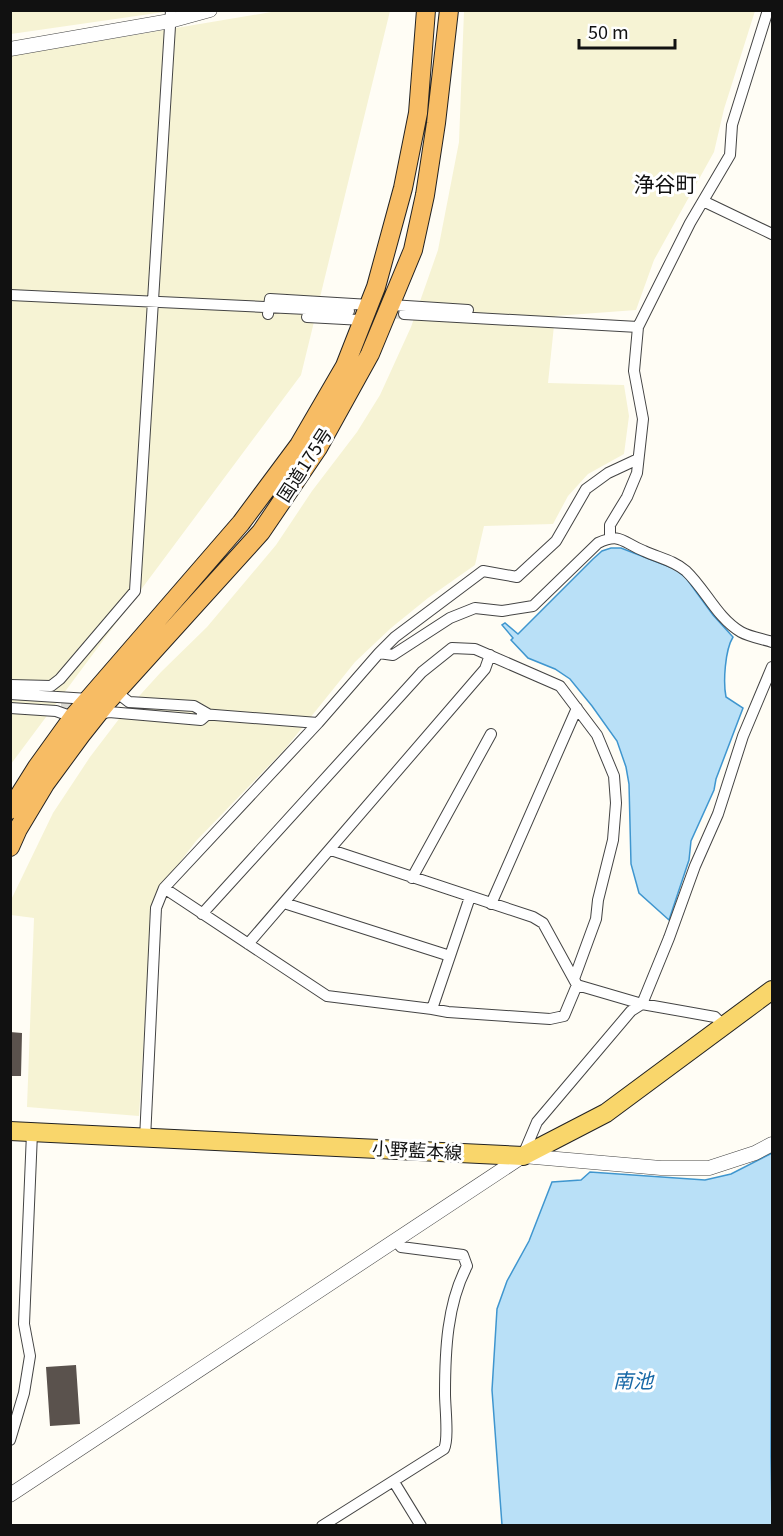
<svg xmlns="http://www.w3.org/2000/svg" width="783" height="1536" viewBox="0 0 783 1536" font-family="Georgia,'Noto Sans JP',serif">
<rect width="100%" height="100%" fill="#fffdf5"/>
<path fill="#f6f3d4" d="M10 11H171L11 34Z
M277 11H390L301 375 11 764 10 56Z
M464 11H755L724 109 714 152 654 260 636 310 555 316 548 383 624 385 629 416 624 454 588 474 568 496 553 524 484 526 475 565 428 598 391 628 355 662 285 749 196 841 165 882 152 905 139 1116 27 1107 34 918 11 915 10 902 53 813 90 757 122 715 161 672 207 627 276 545 312 491 357 432 380 395 411 327 438 250 459 142Z"/>
<path fill="#b9e0f7" stroke="#3f96cf" stroke-width="1.5" d="M611 548H621L675 569 686 578 713 615 733 637C725 650 723 682 726 697L743 708 716 779 714 790 691 841 689 860 669 920 639 893 631 864 629 784 626 767 617 741 592 706 570 679 555 669 528 658 511 640 513 638 502 625 505 623 518 634 593 559 602 551Z
M772 1153 771 1457 772 1525H502L492 1390 497 1309 507 1281 529 1241 552 1182 581 1180 590 1172 705 1180 731 1174Z"/>
<path fill="#5a524d" d="M10 1032 22 1033 21 1076H10Z
M76 1365 80 1424 50 1426 46 1367Z"/>
<g fill="none" stroke-linecap="round" stroke-linejoin="round">
<path stroke="#dbdad3" stroke-width="10" stroke-dasharray="10 5" stroke-linecap="butt" d="M349 311 404 314
M61 705 84 706"/>
<g stroke="#444" stroke-width="12">
<path id="minor" d="M703 201 772 234
M10 295 349 311
M391 305 468 310
M268 314 270 299 370 305
M404 314 638 327
M307 317 363 320
M610 538V525L627 497 637 473 643 419 634 371 638 327 690 223 730 155 732 125 768 10
M379 653 393 655 450 618 475 608 502 611 533 606 598 543C621 532 623 543 644 551 659 558 673 560 686 571 706 590 717 618 741 632 750 637 763 639 772 642
M10 685 51 686 60 679 135 591 171 10
M10 694 89 699
M10 708 56 711 73 717
M99 714 109 712 201 720 208 714 194 706 129 702 116 692
M202 714 318 723
M331 850 533 917 543 923 577 985 642 1004 715 1017 724 1026
M412 878 491 734
M164 888 327 996 432 1009 470 897
M284 903 450 956
M491 904 577 708
M202 914 422 672 452 648 475 649 560 686 597 735 614 776 616 803 613 840 598 900 596 919 574 979
M248 944 485 669 490 655
M432 1009 448 1012 550 1019 564 1016 577 985
M145 1139 156 908 164 888 318 723 379 653 395 637 483 571 517 577 556 541 586 489 608 473 638 459
M523 1155 537 1122 631 1011 642 1004 669 938 695 866 718 814 743 736 772 667
M10 1440 24 1393 30 1356 24 1324 32 1133
M394 1482 421 1526
M322 1526 444 1449C449 1439 445 1407 445 1394 445 1351 447 1304 467 1266L463 1255 401 1247 396 1241"/>
</g>
<g stroke="#444" stroke-width="15">
<path id="tertiary" d="M10 49 170 21 210 10
M10 1495 523 1156 661 1168H709L755 1153 772 1144"/>
</g>
<g stroke="#222" stroke-width="20">
<path id="primary" d="M10 1131 523 1156 606 1113 772 990"/>
</g>
<g stroke="#222" stroke-width="20">
<path id="trunk" d="M10 810 37 767 73 717 241 523 299 445 345 366 376 287 403 188 418 113 426 10
M10 847 18 829 45 784 81 735 108 701 261 532 318 448 370 354 413 250 425 195 436 123 449 10"/>
</g>
<use href="#minor" stroke="#fff" stroke-width="10"/>
<use href="#tertiary" stroke="#fff" stroke-width="14"/>
<use href="#primary" stroke="#f9d66b" stroke-width="18"/>
<use href="#trunk" stroke="#f7bc64" stroke-width="18"/>
</g>
<g text-anchor="middle" stroke-width="6" stroke-linejoin="round" paint-order="stroke">
<g font-size="18" fill="#111" stroke="#fff">
<text transform="translate(305 465) rotate(-57)" y="6">国道175号</text>
<text transform="translate(417 1151) rotate(3)" y="6">小野藍本線</text>
</g>
<g font-size="20" font-style="italic" fill="#1768a6" stroke="#fff">
<text x="633" y="1388">南池</text>
</g>
<g font-size="21" fill="#111" stroke="#fff">
<text x="665" y="192">浄谷町</text>
</g>
</g>
<rect width="783" height="1536" fill="none" stroke="#111111" stroke-width="24"/>
<path d="M579 39v9h96v-9" fill="none" stroke="#111111" stroke-width="3"/>
<text x="588" y="39" font-size="18" fill="#111111" stroke="#ffffff" stroke-width="4.5" paint-order="stroke">50 m</text>
</svg>
